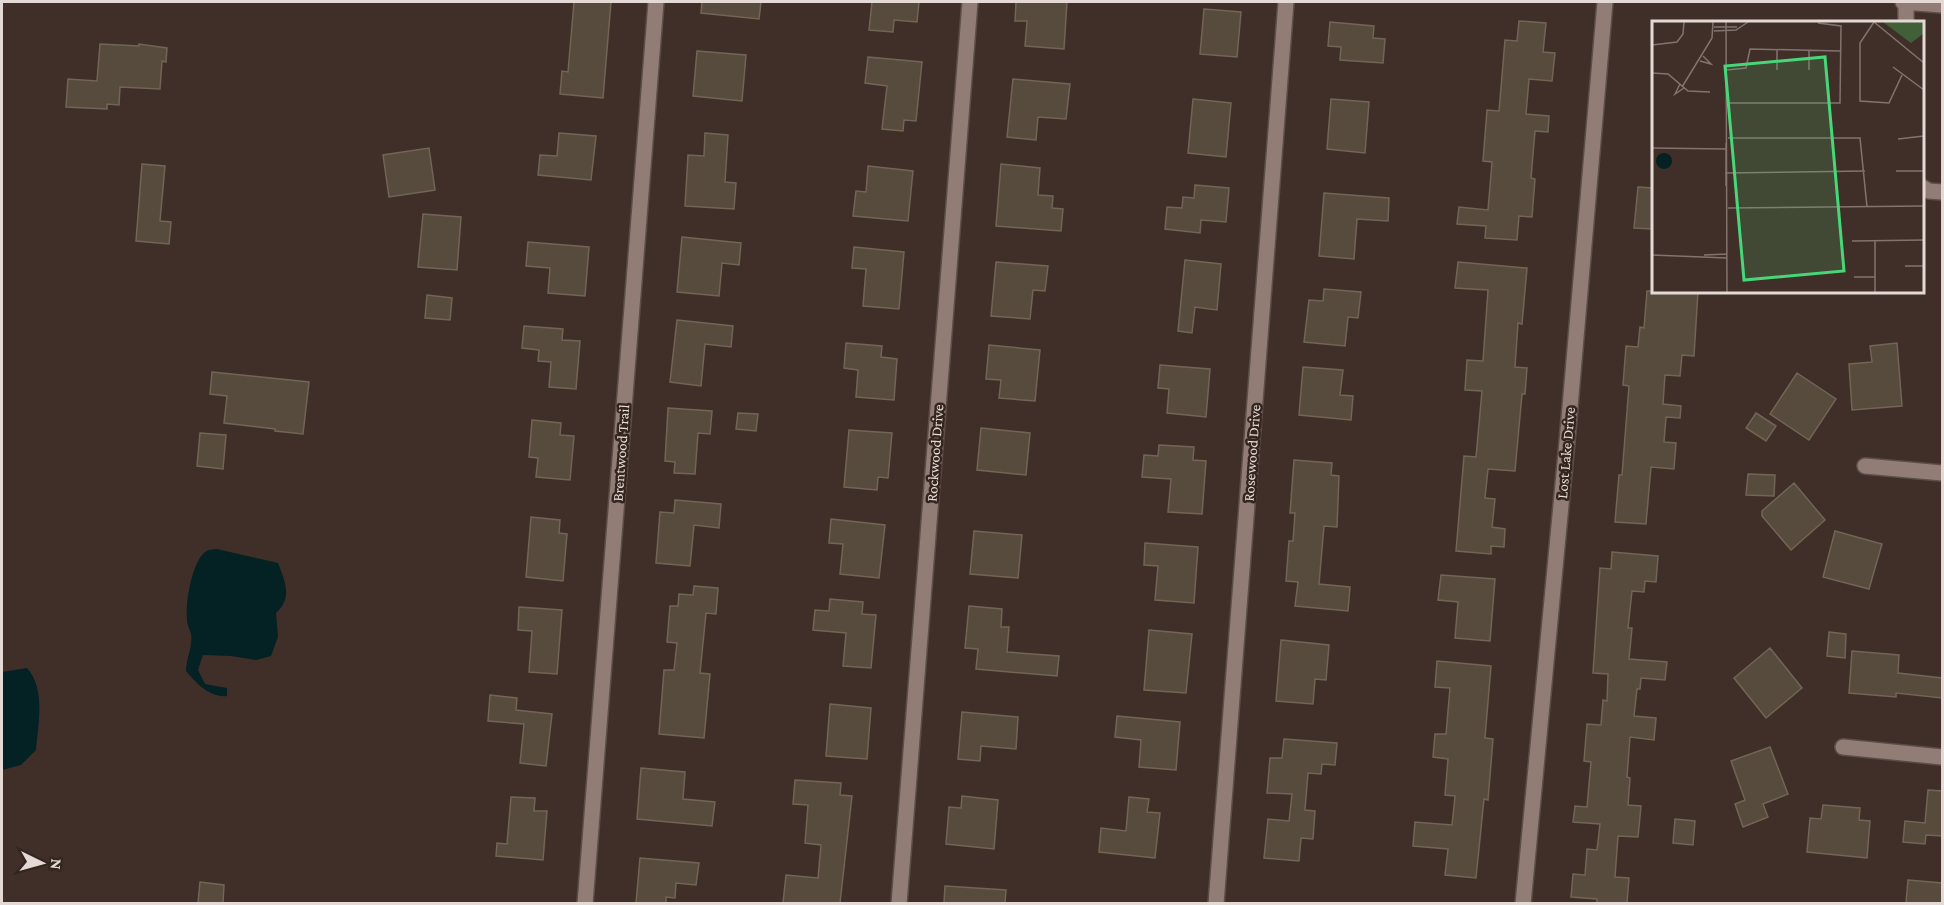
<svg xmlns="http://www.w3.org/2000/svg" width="1944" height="905" viewBox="0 0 1944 905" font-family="'Crimson Pro',serif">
<rect width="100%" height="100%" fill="#402f29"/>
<path fill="#042124" d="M217 549 278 563C285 581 293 598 276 613L278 637 271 656 256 660 231 656 203 655 198 670 205 684 227 688V696C210 698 196 683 186 671 186 659 193 646 191 634 190 629 187 625 187 620 185 604 192 558 208 550 209 550 215 549 217 549Z
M27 668C46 689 38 724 36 750L21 765 2 770V672Z"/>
<path fill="#574b3d" stroke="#716556" stroke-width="1.5" d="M574 2H611L603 98 560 94 562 71 568 72Z
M702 2H761L759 19 701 13Z
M872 2H919L917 22 894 20 893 32 869 30Z
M1016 2H1067L1064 49 1025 46 1027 21H1015Z
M1204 9 1241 12 1237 57 1200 54Z
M1519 21 1546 23 1543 52 1555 53 1552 81 1529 79 1526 114 1549 116 1548 132 1535 131 1531 178 1535 179 1532 217 1519 216 1517 240 1485 238 1486 226 1457 224 1459 207 1488 210 1492 162 1483 161 1487 110 1499 111 1505 40 1517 41Z
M1330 22 1374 26 1373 38 1385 39 1383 63 1340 60 1341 47 1328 46Z
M100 44 139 46V44L167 48 166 62 162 61 160 89 120 87 119 105 107 104V109L66 107 68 79 97 81Z
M697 51 746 55 742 101 693 96Z
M868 57 922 62 916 121 904 120 903 131 882 129 887 86 865 83Z
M1013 79 1070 84 1066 119 1038 117 1036 140 1007 137Z
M1193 99 1231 103 1226 157 1188 153Z
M1331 99 1369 102 1365 153 1327 149Z
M559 133 596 136 591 180 538 175 540 155 557 156Z
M705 133 728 135 725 182 736 183 734 209 685 206 688 155 704 156Z
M429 148 435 190 389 197 383 155Z
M142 164 165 166 160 221 171 222 169 244 136 241Z
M1001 164 1040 168 1038 195 1053 196 1052 208 1063 209 1061 231 996 226Z
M868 166 913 171 908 221 853 216 856 191 866 192Z
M1195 185 1229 188 1226 222 1201 220 1200 233 1165 229 1167 207 1182 208 1183 197 1194 198Z
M1638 187 1653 188V229L1634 228Z
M1324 193 1389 198 1388 221 1357 219 1354 259 1319 256Z
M423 214 461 217 457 270 418 267Z
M682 237 741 243 739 265 722 263 719 296 677 292Z
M528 242 589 247 585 296 548 293 550 268 526 266Z
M854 247 904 252 899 309 863 306 866 269 852 268Z
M1185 260 1221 264 1217 310 1195 307 1192 333 1178 331Z
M996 262 1048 266 1045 291 1033 290 1030 319 991 316Z
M1458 262 1527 268 1522 324 1518 323 1515 367 1527 368 1525 394H1522L1515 471 1488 469 1485 498 1495 499 1492 527 1505 529 1504 547 1491 546V554L1456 551 1464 456 1476 457 1482 391 1465 390 1467 360 1483 361 1488 290 1455 288Z
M1324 289 1361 292 1358 318 1348 317 1345 346 1304 342 1309 300 1323 301Z
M1647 291H1698L1694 356 1682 355 1680 376 1665 375 1663 404 1681 406 1680 418 1666 417 1664 442 1676 443 1674 469 1651 467 1646 524 1615 522 1619 475H1622L1629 386 1623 385 1626 346 1638 347 1640 327 1644 328Z
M427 295 452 298 450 320 425 318Z
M677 320 733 326 731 347 705 344 701 386 670 382Z
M524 326 563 329 562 340 580 341 576 389 549 387 551 362 538 361 539 350 522 348Z
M846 343 882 346 881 357 897 359 894 400 856 397 858 370 844 368Z
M1897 343 1902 406 1852 410 1849 364 1872 362 1870 346Z
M989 345 1040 350 1035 401 999 398 1001 380 986 379Z
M1160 365 1210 369 1206 417 1167 413 1169 389 1158 388Z
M1303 367 1343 370 1340 395 1353 396 1351 420 1299 415Z
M212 372 309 382 303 434 275 431V429L224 423 227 396 210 394Z
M1797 373 1836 399 1809 440 1770 414Z
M668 408 712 411 710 434 698 433 695 474 674 473 675 462 665 461Z
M738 413 758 414 756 431 736 429Z
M1756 413 1776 426 1766 441 1746 428Z
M532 420 561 423 560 435 574 436 570 480 536 477 538 458 529 457Z
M981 428 1030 433 1026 475 977 470Z
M849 430 892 433 888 478 878 477 877 490 844 487Z
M200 433 226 435 223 469 197 466Z
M1159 445 1194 447 1193 460 1206 461 1202 514 1168 512 1171 479 1142 477 1144 455 1158 456Z
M1294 460 1332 463 1331 475 1339 476 1337 527 1324 526 1319 584 1350 587 1348 611 1295 606 1298 582 1286 581 1289 541H1293L1295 513H1290Z
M1748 474 1775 475 1774 496 1746 495Z
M1794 483 1825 520 1791 550 1762 516V511Z
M675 500 721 504 719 528 694 525 690 566 656 563 660 512 674 513Z
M531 517 560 520 559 533 567 534 563 581 526 577Z
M831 519 885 525 879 578 840 574 843 544 829 543Z
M974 531 1022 535 1018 578 970 574Z
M1835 531 1882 544 1869 589 1823 577Z
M1145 543 1198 547 1194 603 1155 600 1158 566 1144 565Z
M1612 552 1658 556 1656 582 1645 581 1644 592 1632 591 1628 628H1632L1629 659 1667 662 1665 680 1641 678 1640 689H1637L1634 716 1656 718 1654 740 1630 737 1627 777 1630 778 1628 805 1641 806 1638 837 1618 836 1615 877 1629 878 1627 903H1597V899L1571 897 1573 874 1585 875 1587 849 1597 850 1600 824 1573 822 1575 806 1587 807 1591 762 1584 761 1587 724 1601 725 1603 700 1607 701 1608 674 1593 673 1600 568 1611 569Z
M1441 575 1495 579 1490 641 1455 638 1458 602 1438 600Z
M694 586 718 588 716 614 706 613 700 673 710 674 704 738 659 734 664 670H674L677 643 667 642 670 606H678L679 594 693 595Z
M830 599 863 602 862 614 876 615 871 668 843 666 846 633 813 630 815 610 829 611Z
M969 606 1002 609 1001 627H1009L1007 652 1059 656 1057 676 976 669 978 649 965 648Z
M519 607 562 610 557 674 529 672 532 631 518 630Z
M1149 630 1192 634 1186 693 1144 690Z
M1829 632 1846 634 1845 658 1827 656Z
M1281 640 1329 645 1326 680 1315 679 1313 704 1276 701Z
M1770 648 1802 688 1766 718 1734 678Z
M1852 651 1899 655 1898 673 1942 678V698L1896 693V697L1849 693Z
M1437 661 1491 666 1485 738 1493 739 1488 800 1484 799 1476 878 1445 875 1448 849 1413 846 1415 822 1452 825 1455 796 1445 795 1448 759 1433 757 1435 734H1446L1450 688 1435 687Z
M490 695 517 698 516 710 552 714 546 766 520 763 524 724 488 721Z
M830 704 871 708 867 759 826 756Z
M962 712 1018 717 1016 749 981 746 980 761 958 759Z
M1117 716 1180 722 1176 770 1139 767 1141 740 1115 737Z
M1284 739 1337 743 1335 765 1322 764 1321 774 1308 773 1305 810 1315 811 1313 839 1301 838 1299 861 1264 858 1268 819 1289 821 1292 794 1267 793 1270 758H1282Z
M1770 747 1788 794 1763 804 1768 817 1743 827 1735 804 1745 800 1731 761Z
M641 768 685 772 683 799 715 802 712 826 637 819Z
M795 780 841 783 840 795 852 796 840 903H783L786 875 818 878 821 845 805 843 808 805 793 804Z
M1928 790 1942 791V836L1926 835 1925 844 1903 842 1905 821 1925 823Z
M962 796 998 800 994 849 946 844 949 807 961 808Z
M511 797 535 798 534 811H547L543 860 496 856 497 843 507 844Z
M1129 797 1149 799 1147 812 1160 813 1155 858 1099 852 1101 828 1126 831Z
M1823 805 1860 808 1859 820 1870 821 1867 858 1807 852 1810 818 1821 819Z
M1675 819 1695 821 1693 845 1673 843Z
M640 858 699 863 696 885 676 883 675 898 666 897V903H636Z
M1908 880 1942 883V903H1906Z
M200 882 224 885 223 903H198Z
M945 886 1006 890 1005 903H944Z"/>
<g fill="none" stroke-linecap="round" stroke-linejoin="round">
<g stroke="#5b4d48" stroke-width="18">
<path id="street" d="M1906 22V2
M1922 187 1929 191 1942 192
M1865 466 1942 473
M1843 747 1942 757
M585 904 656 2
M899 904 970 2
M1216 904 1286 2
M1523 904 1567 442 1605 2"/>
</g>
<g stroke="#5b4d48" stroke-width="18">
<path id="secondary" d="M1903 2 1942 5"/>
</g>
<use href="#street" stroke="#917d76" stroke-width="15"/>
<use href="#secondary" stroke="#917d76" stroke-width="15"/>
</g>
<g text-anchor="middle" stroke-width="5" stroke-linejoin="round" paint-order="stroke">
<g font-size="15" fill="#e4d9d5" stroke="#35251f">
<text transform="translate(621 453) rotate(-86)" y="5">Brentwood Trail</text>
<text transform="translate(935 453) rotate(-86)" y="5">Rockwood Drive</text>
<text transform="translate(1252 453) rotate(-86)" y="5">Rosewood Drive</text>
<text transform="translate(1566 453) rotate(-85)" y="5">Lost Lake Drive</text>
</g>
</g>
<g transform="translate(1652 21)">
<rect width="272" height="272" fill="#402f29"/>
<path d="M231 1H271V13L259 22Z" fill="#415f39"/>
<path d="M4 140a8 8 0 1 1 16 0a8 8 0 1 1-16 0Z" fill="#042124"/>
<path fill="none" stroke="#82736e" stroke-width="1.5" d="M74 1 75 271M222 1 208 22V80L237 82 250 54M222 1 272 42M62 6H85M62 10 84 9 96 1M0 24 25 21 31 13 32 1M48 40 59 43 51 35M241 46 272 69M74 49 94 47 98 28 188 30M125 49V28M157 49V30M0 52 16 53 36 70 58 71M28 63 23 73 32 67M30 66 60 17 61 1M74 82H188L189 5 166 2M76 117H208L215 186M246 118 272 115M74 122V165M0 127 74 128M244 150H272M73 152 213 150M76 187 272 185M200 220 272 219M0 234 75 237M52 234 75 233M253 245H272M202 256H223M223 271V219"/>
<path fill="#48d778" fill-opacity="0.15" stroke="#48d778" stroke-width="3" d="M173 36 192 250 92 259 73 45Z"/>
<rect width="272" height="272" fill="none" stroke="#e4d9d5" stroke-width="3"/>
</g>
<rect width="1944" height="905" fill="none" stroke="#e4d9d5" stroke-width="6"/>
<g transform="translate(42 863) rotate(95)" stroke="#35251f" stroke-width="4.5" paint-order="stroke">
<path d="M0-4.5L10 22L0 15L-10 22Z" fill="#e4d9d5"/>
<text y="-9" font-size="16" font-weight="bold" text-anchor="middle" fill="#e4d9d5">N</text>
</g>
</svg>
